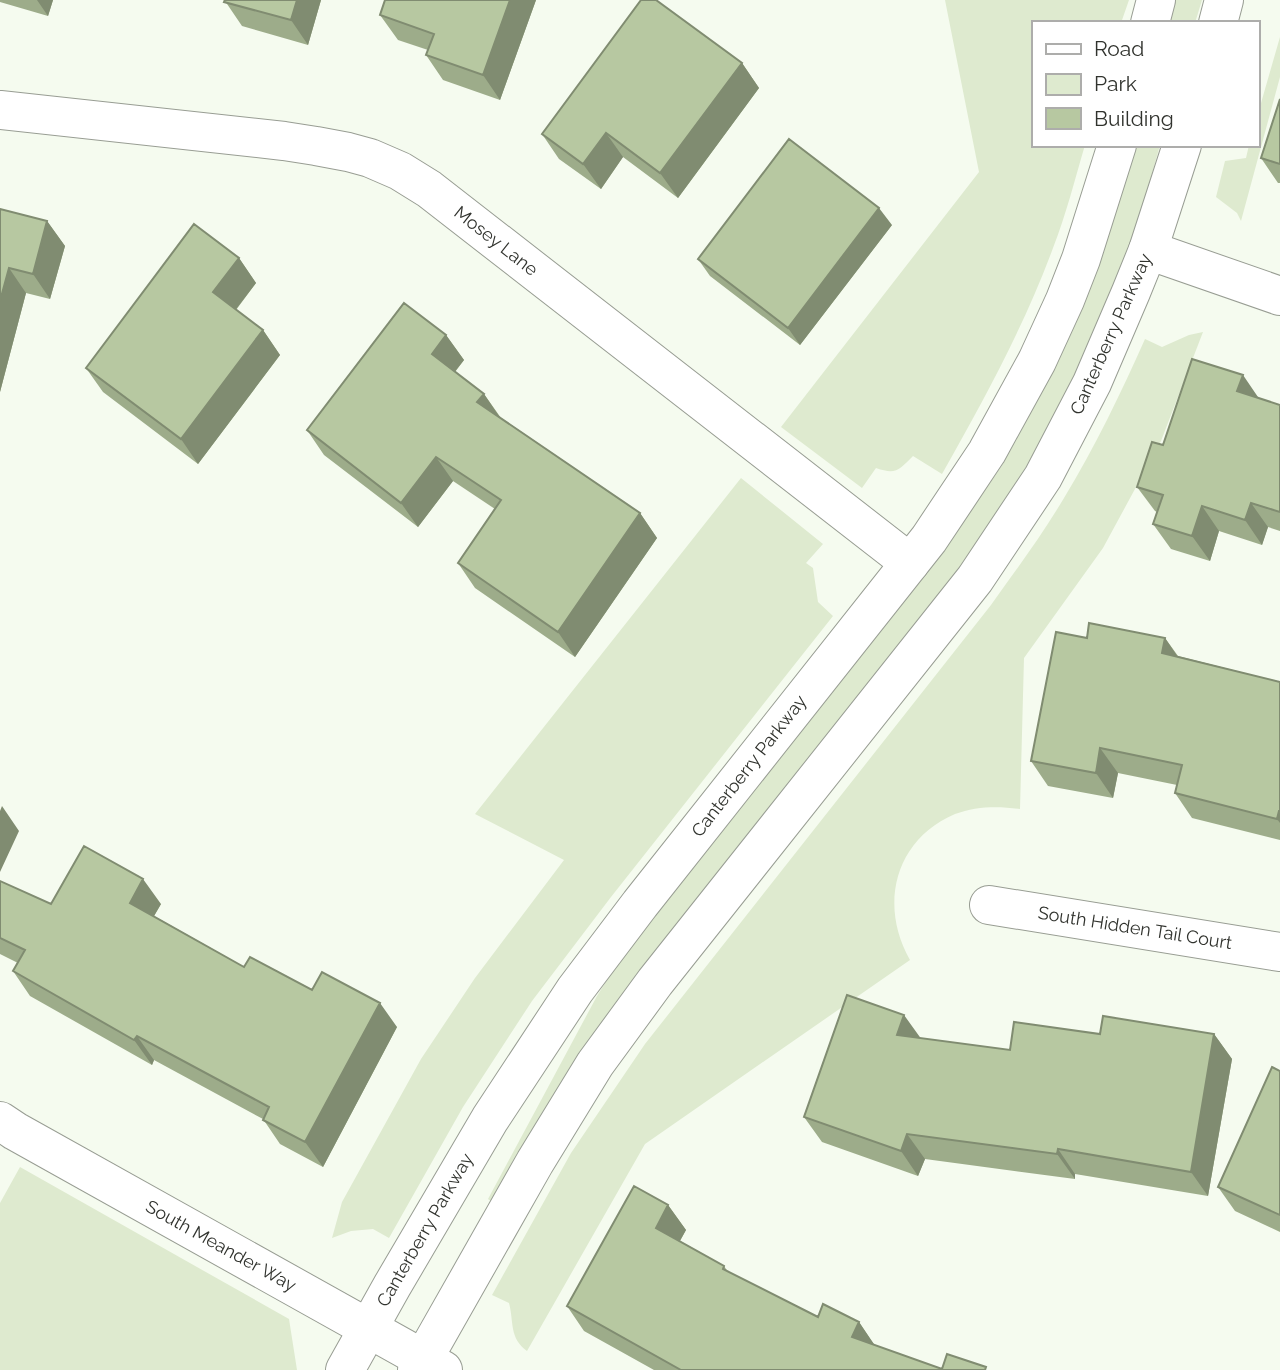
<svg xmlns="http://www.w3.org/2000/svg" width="1280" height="1370" viewBox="0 0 1280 1370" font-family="Raleway,sans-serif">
<rect width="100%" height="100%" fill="#f5fbef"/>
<path fill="#deeacf" d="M945 0H1129L1121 23H1033V145H1085C1075 179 1066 215 1053 248 1024 327 983 401 942 474L913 456C899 470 896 475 876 468L862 488 781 427 979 172Z
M1174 0H1202L1195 23H1168Z
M1280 37V77L1241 221 1237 213 1216 197 1225 161 1246 158 1249 145H1257V117Z
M1133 145H1160L1138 224 1092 351 986 538 493 1203 488 1199 597 996 622 956 942 552 1001 467 1045 386Z
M1203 332 1161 441 1103 548 1024 658 1020 809C999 806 976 806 955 814 894 840 879 906 910 960L645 1144 527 1351C509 1338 514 1322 509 1303L492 1295 571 1153 645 1044 991 605C1016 570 1042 535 1064 498 1095 447 1121 393 1145 339L1162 347 1189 335Z
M741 478 823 544 806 563 813 568 818 602 833 616 611 897 532 1001 463 1107 389 1238 373 1229 351 1231 332 1238 342 1202 421 1059 475 978 564 860 475 814Z
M20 1167 289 1319 297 1370H0V1203Z"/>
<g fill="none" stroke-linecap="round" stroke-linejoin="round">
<g stroke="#989d93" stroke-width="40">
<path id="minor" d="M0 110 284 141 316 146 348 152 370 158 400 171 429 189 910 563
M1148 250 1280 296
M989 905 1280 952
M0 1121 15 1131 443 1370"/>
</g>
<g stroke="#989d93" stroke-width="40">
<path id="tertiary" d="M1150 23 1156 0
M1218 23 1224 0
M345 1370 392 1286 490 1119 575 990 640 904 929 539 987 452 1037 361 1065 300 1081 259 1117 145
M417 1370 535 1162 595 1064 655 982 975 579 1043 477 1092 383 1131 292 1148 250 1182 145"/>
</g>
<use href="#minor" stroke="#fff" stroke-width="38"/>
<use href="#tertiary" stroke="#fff" stroke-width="38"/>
</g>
<path fill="#9dac8a" d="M0 0H53L48 16 0 2Z
M223 0H321L308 45 242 26 225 1Z
M536 0 500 100 443 80 426 55 428 50 398 40 380 15Z
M742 63 759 88 678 198 623 157 601 189 559 159 542 134Z
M1280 99V183H1278L1261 158Z
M0 209 47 221 65 246 50 299 26 293 0 392Z
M892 225 800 345 710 276 698 259Z
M239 258 256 283 236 310 263 330 280 355 198 464 103 392 86 368Z
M446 335 464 360 455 372 484 394 501 418 640 513 657 538 575 657 475 588 458 563 495 509 453 481 418 527 324 455 307 430Z
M1259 398 1280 405V531L1268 527 1262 545 1219 531 1210 561 1171 549 1153 524 1157 512 1155 511 1137 487 1163 445Z
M1087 638H1165L1178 656 1280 682V840L1192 818 1175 793 1177 785 1118 773 1113 798 1048 786 1031 761Z
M0 881 51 904H161L154 916 244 967 312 990 397 1027 323 1167 280 1144 263 1119 154 1060 152 1065 30 996 13 971 18 963 0 954Z
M1100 1034H1214L1232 1059 1208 1196 1075 1174V1179L925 1159 918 1176 822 1142 804 1117 920 1038 1010 1050Z
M1280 1071V1232L1235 1211 1218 1187Z
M668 1205 686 1230 680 1241 724 1266 728 1272 818 1317 859 1322 874 1345 942 1369 988 1370H654L584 1331 567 1306Z"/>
<path fill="#808c71" d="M37 0H53L48 16Z
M297 0H321L308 45 291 20Z
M510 0H536L500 100 483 75Z
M742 63 759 88 678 198 660 173Z
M606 133 623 157 601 189 583 164Z
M879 208 892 225 800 345 788 328Z
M47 221 65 246 50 299 33 274Z
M239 258 256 283 230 317 213 292Z
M9 268 26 293 0 392V301Z
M263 330 280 355 198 464 181 439Z
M446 335 464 360 449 379 432 354Z
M1243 375 1260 400 1237 391Z
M484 394 501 419 477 402Z
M436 457 453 481 418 527 401 503Z
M1251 503 1268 527 1262 545 1245 520Z
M1202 506 1219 531 1210 561 1192 536Z
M640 513 657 538 575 657 558 632Z
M1165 638 1182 663 1162 653Z
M1100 748 1118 773 1113 798 1096 773Z
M2 806 19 831 0 872V811Z
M1279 811 1280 813V823L1277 819Z
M143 879 161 904 147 928 130 903Z
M380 1003 397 1027 323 1167 305 1142Z
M904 1015 922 1040 897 1035Z
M1214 1034 1232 1059 1208 1196 1191 1172Z
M137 1036 154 1060 152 1065 134 1040Z
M907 1134 925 1159 918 1176 901 1151Z
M1058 1149 1075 1174V1179L1057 1154Z
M668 1205 686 1230 673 1253 656 1228Z
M859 1322 876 1347 852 1337Z"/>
<path fill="#b7c8a1" stroke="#808c71" stroke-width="2" d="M225 0H297L291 20 224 2Z
M385 0H510L483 75 426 55 434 34 380 15Z
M641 0H656L742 63 660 173 606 133 583 164 542 134Z
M1280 99V164L1261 158Z
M789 139 879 208 788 328 698 259Z
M0 209 47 221 33 274 9 268 0 301Z
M194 224 239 258 213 292 263 330 181 439 86 368Z
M404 303 446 335 432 354 484 394 477 402 640 513 558 632 458 563 501 500 436 457 401 503 307 430Z
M1192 359 1243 375 1237 391 1280 405V512L1251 503 1245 520 1202 506 1192 536 1153 524 1163 495 1137 487 1152 442 1163 445Z
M1089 623 1165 638 1162 653 1280 682V811H1279L1277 819 1175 793 1182 765 1100 748 1096 773 1031 761 1056 632 1087 638Z
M84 846 143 879 130 903 244 967 250 957 312 990 322 972 380 1003 305 1142 263 1120 269 1107 137 1036 134 1040 13 971 25 950 0 938V881L51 904Z
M847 995 904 1015 897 1035 1010 1050 1014 1022 1100 1034 1103 1016 1214 1034 1191 1172 1058 1149 1057 1154 907 1134 901 1151 804 1117Z
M1272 1067 1280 1071V1215L1218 1187Z
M634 1186 668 1205 656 1228 724 1266 723 1269 818 1317 823 1304 859 1322 852 1337 942 1369 947 1354 986 1367 985 1370H681L567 1306Z"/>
<g text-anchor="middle" stroke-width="5" stroke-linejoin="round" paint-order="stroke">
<g font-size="18" fill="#31332e" stroke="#fff">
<text transform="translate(496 241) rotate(38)" y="6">Mosey Lane</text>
<text transform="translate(1111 334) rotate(-66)" y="6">Canterberry Parkway</text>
<text transform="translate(749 766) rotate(-52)" y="6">Canterberry Parkway</text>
<text transform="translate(1135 928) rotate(9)" y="6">South Hidden Tail Court</text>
<text transform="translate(425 1230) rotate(-60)" y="6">Canterberry Parkway</text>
<text transform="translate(221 1246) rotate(29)" y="6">South Meander Way</text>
</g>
</g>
<rect x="1032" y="21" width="228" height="126" fill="#ffffff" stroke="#adadab" stroke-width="2"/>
<rect x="1046" y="44" width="35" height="10" fill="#ffffff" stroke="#adadab" stroke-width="2"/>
<text x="1094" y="56" font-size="21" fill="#31332e">Road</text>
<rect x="1046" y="74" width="35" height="21" fill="#deeacf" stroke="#adadab" stroke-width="2"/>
<text x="1094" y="91" font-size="21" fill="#31332e">Park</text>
<rect x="1046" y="108" width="35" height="21" fill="#b7c8a1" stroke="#adadab" stroke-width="2"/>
<text x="1094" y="126" font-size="21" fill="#31332e">Building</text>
</svg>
